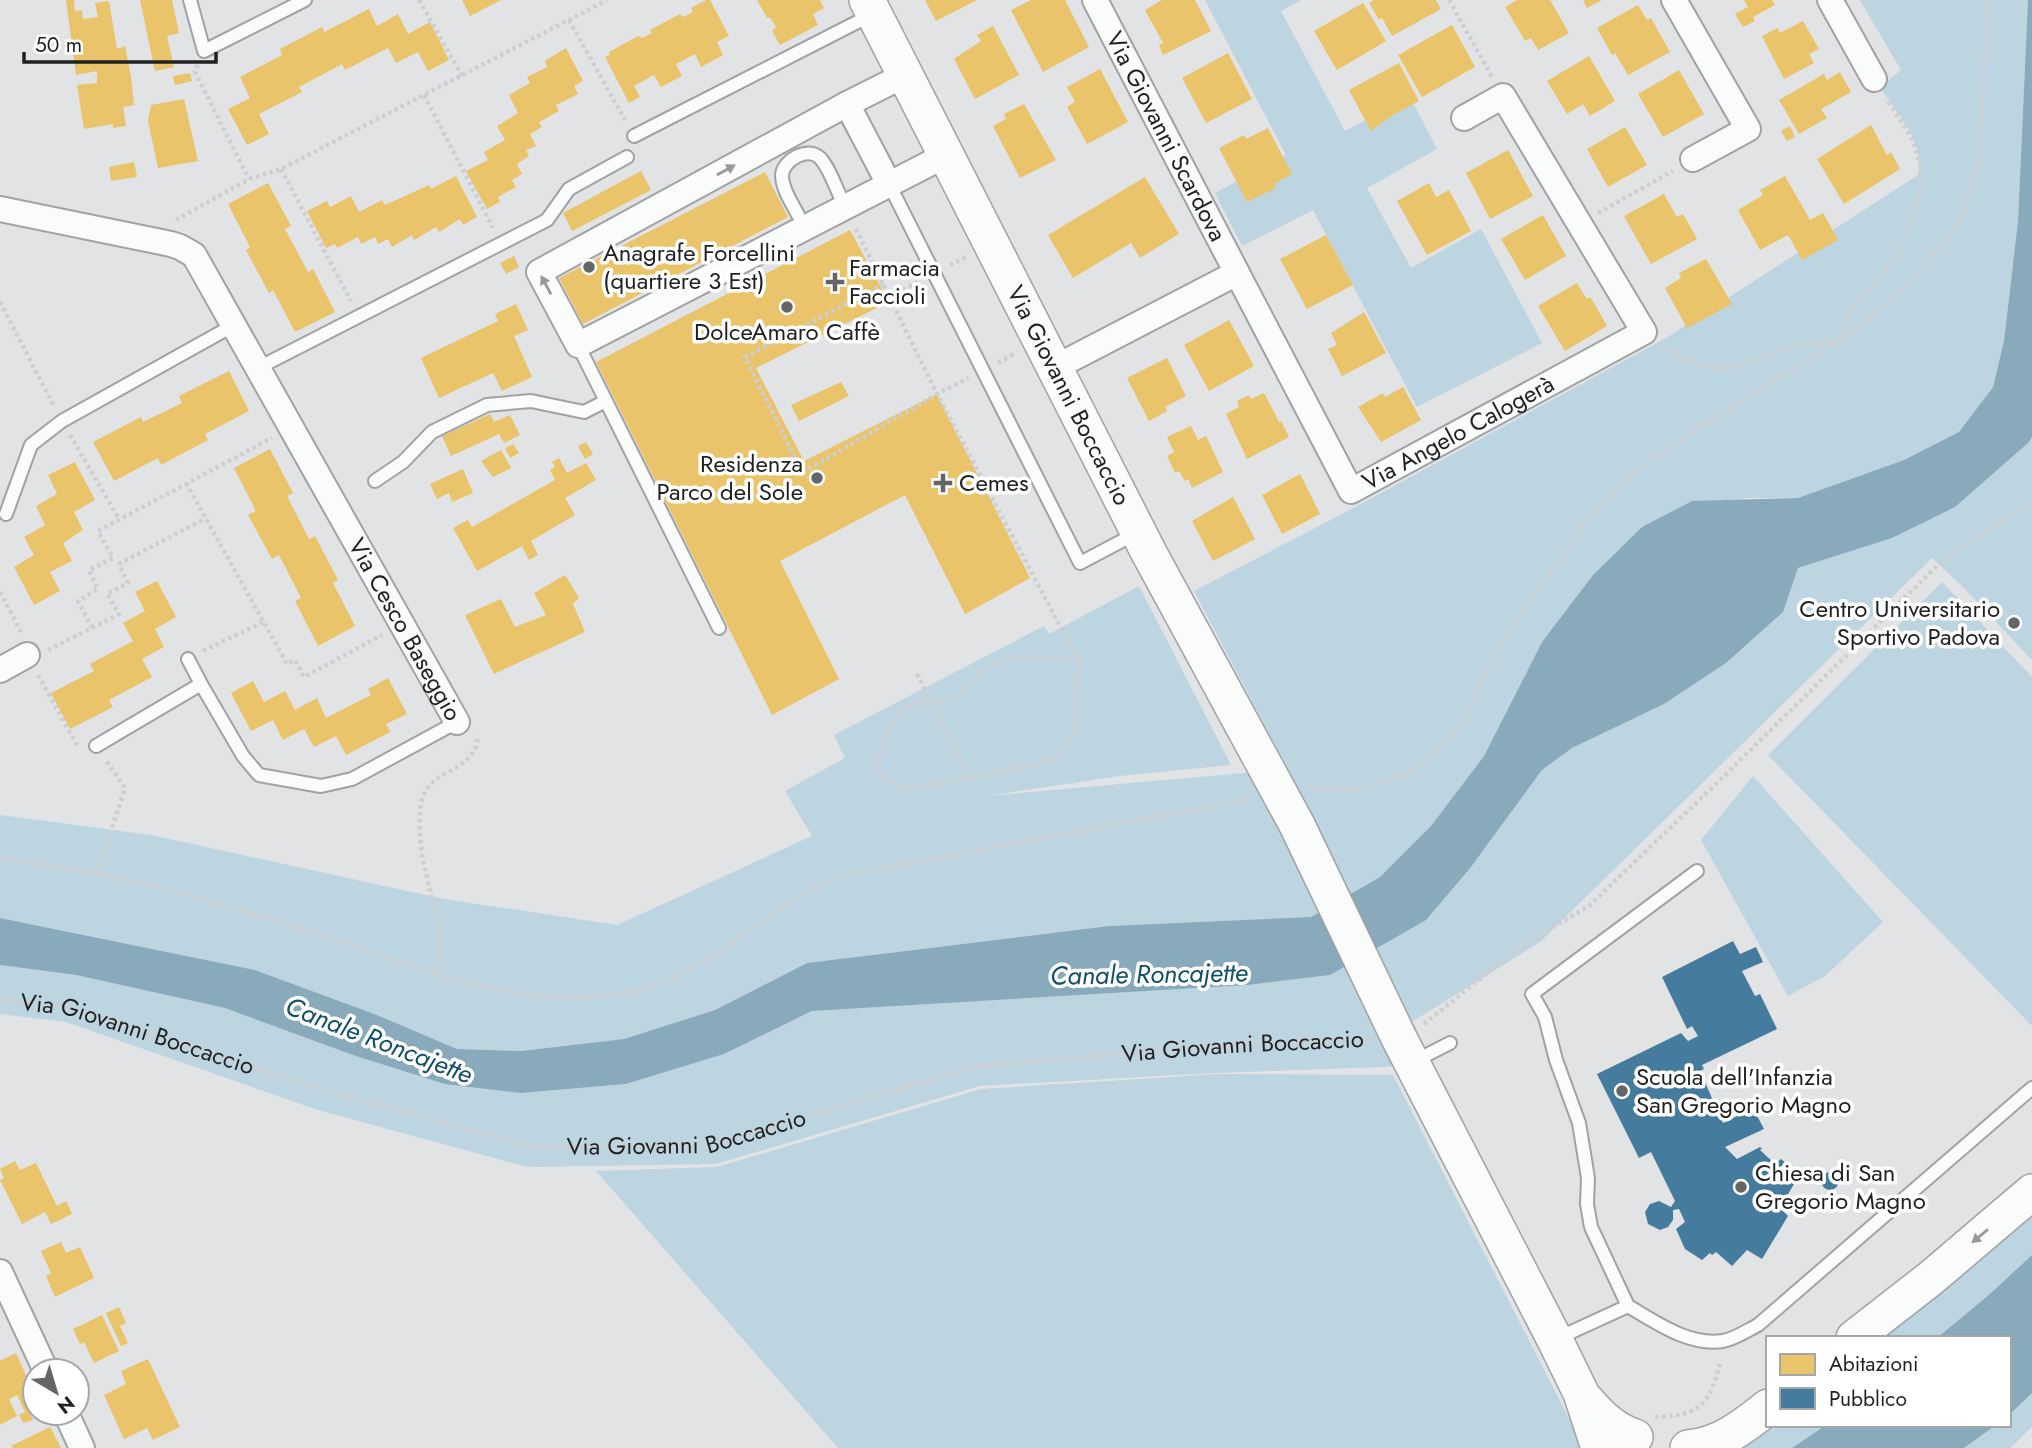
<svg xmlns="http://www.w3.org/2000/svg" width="2032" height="1448" viewBox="0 0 2032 1448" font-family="Jost,sans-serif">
<rect width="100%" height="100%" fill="#e1e3e5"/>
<path fill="#bdd4e1" d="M1205 0H1301L1281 11 1345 131 1410 97 1437 149 1367 188 1411 268 1481 229 1542 343 1417 407 1313 210 1242 246 1215 193 1286 155Z
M1860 0H2028L2018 221 2004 341 1993 387 1959 432 1904 460 1798 498H1745L1642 527 1593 575 1542 642 1484 756 1431 826 1380 877 1311 917 1109 926 807 963 715 1010 624 1039 521 1051 457 1049 377 1015 255 970 0 918V815L151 835 444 899 617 925 812 836 785 791 845 758 834 735 1044 626 1049 634 1139 586 1231 765 1120 776 986 796 1288 769 1194 591 1346 512 1666 338 1918 175C1925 142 1897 113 1880 87L1901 70Z
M2032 437V660L1962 586 1932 558 1540 942 1394 1033 1411 1066 1216 1073 980 1086 716 1164 527 1167 318 1110 66 1022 0 1014V965L76 975 225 1008 521 1093 626 1084 724 1054 812 1011 1248 985 1330 975 1471 867 1542 770 1572 748 1664 704 1726 663 1783 612 1798 568 1892 538 2029 442Z
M1942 582 2032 677V1026L1768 755Z
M1753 776 1883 922 1825 976 1788 996 1701 840Z
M1219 1074 1393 1075 1581 1442V1448H838L596 1171 717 1167 981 1089Z
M2032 1204V1255L1991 1293 1937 1338H1869Z
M2032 1393V1427L2010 1448H1964L1996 1425H2009V1415Z
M1768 1425H1826L1792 1448H1734Z"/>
<path fill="#89aaba" d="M2028 0H2032V437L2029 442 1955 507 1892 538 1798 568 1783 612 1726 663 1664 704 1572 748 1542 770 1471 867 1426 920 1330 975 1248 985 812 1011 724 1054 626 1084 521 1093 445 1084 356 1056 225 1008 76 975 0 965V918L255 970 377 1015 457 1049 521 1051 624 1039 715 1010 807 963 1109 926 1311 917 1380 877 1431 826 1484 756 1542 642 1593 575 1642 527 1692 501 1798 498 1904 460 1959 432 1993 387 2004 341 2018 221Z
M2032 1255V1393L2009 1415V1338H1937L1991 1293Z
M1826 1425H1996L1964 1448H1792Z"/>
<path fill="#e9c46a" d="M66 0H74L75 11 82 10 83 19 98 17 95 3 109 1 117 49 125 46 131 77 134 105 123 107 126 126 113 128V124L84 129 77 85 97 83V71L76 75Z
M140 0H172L179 33 167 36 174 67 155 71Z
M462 0H501L470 16Z
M706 0H710L729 36 717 42 723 55 701 67 695 54 676 64 682 76 661 87 654 75 634 86 640 97 629 103 605 57 610 55 609 52 638 36 642 38 652 33 650 30 680 14 683 17 693 12 691 8Z
M757 0H820L824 8 813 14 818 25 780 45 772 31 776 27 770 17 767 18Z
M925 0H977L936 21Z
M1031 0H1065L1089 47 1043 72 1011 10Z
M1162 0H1195L1211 31 1163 55 1159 45 1163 43 1145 10Z
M1374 0H1436L1441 9 1392 36 1382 18 1379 20 1369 3Z
M1517 0H1550L1569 33 1538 50 1531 38 1525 41 1505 7Z
M1583 0H1602L1587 8Z
M1744 0H1772L1775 5 1753 17 1755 21 1743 27 1735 14 1748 7Z
M1363 3 1386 41 1337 70 1314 31Z
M1638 5 1647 20 1651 18 1670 52 1628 75 1615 53 1612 55 1597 28Z
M369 9 377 26 398 14 408 34 430 22 449 60 428 71 418 52 396 63 388 48 345 70 342 64 299 87 302 92 259 114 269 134 247 145 228 109 250 98 240 77 282 55 280 49 322 27 324 32Z
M1803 21 1819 49 1809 54 1814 63 1784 79 1762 36 1778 28 1780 33Z
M1452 25 1475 67 1422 97 1398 55Z
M993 26 1019 75 975 99 954 59 981 41 977 35Z
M566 48 583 81 574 86 578 94 556 105 559 111 539 122 542 127 530 134 536 146 526 150 529 156 517 164 522 174 512 180 516 187 498 197 500 202 487 209 466 171 488 160 484 152 505 140 497 126 518 113 509 95 530 83 527 77 547 67 545 61Z
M1228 53 1252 99 1206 123 1182 78Z
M1589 56 1615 101 1590 116 1583 104 1567 114 1547 81Z
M1399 63 1419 101 1391 116 1371 131 1349 90Z
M1100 69 1128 122 1087 144 1067 107 1075 102 1067 87Z
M1679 70 1704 114 1663 137 1638 94Z
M1840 72 1851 92 1821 109 1827 118 1799 134 1779 100 1824 74 1827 80Z
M190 73 192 81 175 85 173 76Z
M184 99 198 161 158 168 148 121 151 105Z
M1024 104 1056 160 1020 178 993 126 1006 119 1004 114Z
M1871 125 1887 155 1891 152 1900 169 1844 204 1817 159Z
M1790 126 1795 137 1787 141 1781 131Z
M1625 127 1647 165 1608 187 1587 149Z
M1268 128 1292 174 1274 184 1276 188 1247 202 1219 148 1244 135 1246 139Z
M1508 150 1533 196 1490 219 1466 173Z
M134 162 137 177 111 181 109 167Z
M641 171 651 190 572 231 563 213Z
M765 172 788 217 583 324 559 278Z
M456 176 477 217 463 225 460 219 439 232 436 227 414 240 412 235 392 247 388 239 378 244 375 237 361 244 358 237 337 248 335 244 326 248 307 211 327 201 330 207 351 196 359 212 382 200 385 205 429 185 431 189Z
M1785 176 1810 220 1823 213 1838 240 1802 260 1788 235 1760 250 1738 210 1763 195 1760 190Z
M1145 177 1179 234 1140 258 1131 243 1073 278 1048 235Z
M268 183 291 226 285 229 308 272 313 269 335 312 295 332 273 290 269 293 246 250 250 247 228 204Z
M1429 183 1436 197 1449 190 1471 231 1427 255 1397 201Z
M1664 194 1677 217 1683 214 1697 239 1651 264 1624 216Z
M1543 215 1566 256 1525 280 1501 239Z
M850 230 889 302 756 368 804 461 937 394 1030 578 965 614 905 495 780 561 839 679 772 715 596 362Z
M1326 235 1353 285 1307 309 1280 259Z
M514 256 519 267 506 274 500 263Z
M1706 259 1732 304 1687 328 1665 288 1681 278 1679 273Z
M1577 283 1586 298H1591L1607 326 1565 351 1538 306Z
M516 304 528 330 514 336 532 377 502 391 493 373 439 398 421 358 498 321 495 314Z
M1364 312 1386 353 1342 376 1328 349 1337 345 1331 333Z
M1229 320 1254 366 1209 391 1184 345Z
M1167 358 1186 396 1165 407 1167 411 1149 421 1127 378Z
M229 371 249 411 205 434 208 440 161 465 158 458 114 481 93 442 141 417 143 422 182 403 179 396Z
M841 382 849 396 799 421 791 405Z
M1403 387 1421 420 1381 442 1358 407 1383 393 1385 397Z
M1264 393 1279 422 1281 421 1289 437 1247 459 1226 414 1239 407 1237 401 1249 395 1251 399Z
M490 414 494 422 510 415 520 435 504 443 499 434 451 456 442 436Z
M1191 426 1198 440 1206 436 1223 472 1192 488 1188 479 1185 481 1179 471 1175 473 1167 456 1174 452 1167 437Z
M586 442 593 454 585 459 578 446Z
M513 444 519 453 510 458 505 448Z
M270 449 293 493 287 496 309 539 315 536 338 580 333 583 355 626 318 646 295 601 301 598 279 555 272 559 248 515 256 511 234 468Z
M501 450 511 468 493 477 481 461Z
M559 458 567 473 586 463 596 480 565 498 575 515 531 541 538 555 529 560 522 546 477 571 453 528 468 520 472 527 555 480 550 470 555 467 552 462Z
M75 462 95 500 74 512 83 530 63 543 72 561 50 572 60 591 34 605 14 567 34 555 24 537 45 525 36 506 57 494 48 475Z
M463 469 473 493 452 502 449 493 437 499 430 484Z
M1300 474 1320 514 1282 534 1262 495Z
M1233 497 1255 539 1213 561 1192 521Z
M565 575 579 598 573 604 585 632 494 674 465 615 501 599 515 627 546 615 534 593Z
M157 581 176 617 155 629 164 647 142 659 152 677 109 700 113 707 70 729 51 693 94 671 90 664 133 641 123 623 145 611 135 592Z
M388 678 407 714 386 724 390 732 346 755 336 736 314 747 304 729 283 740 273 720 251 731 231 693 253 681 264 702 285 691 295 710 317 698 326 718 371 695 368 689Z
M15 1161 20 1170 36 1163 57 1206 66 1201 72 1214 51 1224 45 1212 22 1224 0 1180 4 1178 0 1169Z
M61 1242 66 1253 80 1247 94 1278 55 1297 46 1276 51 1273 41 1251Z
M119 1307 126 1323 120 1326 128 1343 121 1346 106 1313Z
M102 1315 119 1351 94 1363 84 1342 80 1344 73 1329Z
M16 1353 35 1395V1407L29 1410 33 1420 23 1423 19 1415 25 1412 17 1395 9 1399 17 1416 0 1425V1361Z
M148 1359 180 1427 153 1440 147 1428 124 1439 104 1395 126 1384 121 1371Z
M50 1427 61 1448H13L11 1446Z"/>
<path fill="#457b9d" d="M1733 941 1740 954 1756 947 1763 962 1742 971 1755 996 1760 994 1777 1029 1702 1065 1704 1069 1700 1071 1723 1123 1753 1108 1764 1129 1725 1147 1737 1159 1760 1147 1762 1149 1760 1150 1775 1164 1781 1159 1786 1163 1780 1167 1789 1182 1791 1181 1794 1184 1780 1208 1788 1216 1762 1259 1747 1250 1732 1266 1716 1252 1712 1255 1710 1253 1702 1260 1685 1249 1676 1229 1685 1222 1679 1209 1673 1210V1220L1668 1227 1660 1230 1648 1224 1645 1212 1650 1204 1659 1201 1671 1207 1675 1201 1651 1152 1639 1158 1597 1074 1681 1033 1688 1041 1698 1036 1692 1026 1687 1029 1662 977Z
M1821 1181a9 9 0 1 1 18 0a9 9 0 1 1-18 0Z"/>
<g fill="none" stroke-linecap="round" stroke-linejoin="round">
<g stroke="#a0a2a3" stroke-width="16">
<path id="lane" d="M190 0 204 51 305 0
M634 136 871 15
M889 184 1080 563 1135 534
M798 215C792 203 782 189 782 175 783 160 808 146 820 158 830 168 838 194 845 207
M578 345 719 628
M258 368 547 220 569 189 627 157
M375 481 403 462 432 432 487 405 531 401 584 412 606 401
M6 514 31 445 62 421 234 325
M188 659 201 684
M96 746 201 684 243 756 259 775 321 786 352 779 457 722
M1413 1062 1450 1043
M1628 1306 1591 1227 1587 1204 1588 1178 1579 1123 1556 1060 1545 1017 1532 994 1697 871
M1556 1339 1628 1306C1657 1323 1689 1346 1723 1341 1735 1339 1748 1330 1758 1325L2032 1088"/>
</g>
<g stroke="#a0a2a3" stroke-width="28">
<g id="street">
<path id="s2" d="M1095 0 1237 273"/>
<path d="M1674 0 1748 129 1693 159"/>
<path d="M1830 0 1874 79"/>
<path d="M905 75 847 104 539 272 578 345 946 155"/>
<path d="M847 104 889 184"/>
<path id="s3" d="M0 209 171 244 180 247 194 255 457 722"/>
<path id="s4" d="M1056 367 1237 273 1351 491 1644 332 1503 96 1464 118"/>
<path d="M0 670 27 655"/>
<path d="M0 1272 46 1371"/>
<path d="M66 1413 82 1448"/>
</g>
</g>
<g stroke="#a0a2a3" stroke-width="38">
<g id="secondary">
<path id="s5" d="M867 0 1149 553 1297 825 1399 1038 1555 1340 1581 1393 1599 1448"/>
<path d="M1854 1338 1931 1278 2032 1192"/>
<path d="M1585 1399C1600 1416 1613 1430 1635 1437"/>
<path d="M1688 1448C1720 1445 1743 1427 1768 1407"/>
</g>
</g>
<g stroke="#cfcfd0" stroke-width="4.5" stroke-dasharray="3.5 3.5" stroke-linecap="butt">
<path d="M419 0 462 76"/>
<path d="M1449 0 1492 77"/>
<path d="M569 20 625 120"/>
<path d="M198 65 195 72 249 179"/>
<path d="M424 95 493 228"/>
<path d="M281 169 351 301"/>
<path d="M1598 213 1673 171"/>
<path d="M176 220 249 179 281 169 607 0"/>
<path d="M856 229 937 394 1078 660 1074 732 1065 747 1056 755 1040 764 910 789 898 787 878 771C880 747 892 707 919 703 932 701 945 702 957 696 968 691 974 678 984 670 1008 650 1049 659 1078 660"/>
<path d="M950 265 968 256"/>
<path d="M884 284 745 357 802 473 937 394 969 378"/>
<path d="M890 296 918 282"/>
<path d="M0 302 54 406"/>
<path d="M1662 345C1720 388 1740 362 1800 345 1811 342 1826 343 1838 342L1850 309 1893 263 1908 230 1921 189V167L1913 140 1886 98"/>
<path d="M998 363 1015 353"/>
<path d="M70 435 119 519"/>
<path d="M186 483 287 664 295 660 304 677 382 635"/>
<path d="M0 592 21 632"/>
<path d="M92 628 119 614 107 594 128 583 119 564 206 518"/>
<path d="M48 650 92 628 78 601 98 589 89 570 113 558 98 531 272 438"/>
<path d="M203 651 265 621"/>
<path d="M917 674 969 777"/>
<path d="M38 675 78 747"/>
<path d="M1308 786 1321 789H1362L1399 777 1430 756 1461 726 1486 672 1518 617 1554 569 1584 523 1624 482 1670 446 1867 322 1926 267 1963 215 1979 154 1988 0"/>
<path d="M0 858C64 868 129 878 192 896 242 910 291 925 339 941 433 973 538 1015 638 990 702 973 752 926 807 892 819 885 833 880 846 875L1251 799"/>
<path d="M97 874 125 788 105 759"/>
<path d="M438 974C439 959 442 941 440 926 438 916 434 905 431 895 424 866 415 829 422 800 430 767 476 774 478 735"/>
<path id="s1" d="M0 1000 68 1007 327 1091 535 1147 710 1145 977 1066 1230 1045 1363 1039 1369 1041"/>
<path d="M1424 1024 1521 946 1589 906 1721 779 1945 558 2032 502"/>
<path d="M1655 1417C1702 1416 1710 1403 1721 1360"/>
</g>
<use href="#lane" stroke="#fafbfb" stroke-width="12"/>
<use href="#street" stroke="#fafbfb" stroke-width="24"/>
<use href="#secondary" stroke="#fafbfb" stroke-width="35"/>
</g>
<defs><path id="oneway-solid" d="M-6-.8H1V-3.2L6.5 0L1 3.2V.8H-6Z" transform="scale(1.75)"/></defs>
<g fill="#979999">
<use href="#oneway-solid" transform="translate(726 170) rotate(-29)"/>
<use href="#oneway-solid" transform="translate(546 285) rotate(-118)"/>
<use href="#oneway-solid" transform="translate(1980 1236) rotate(140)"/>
</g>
<g fill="#636566" stroke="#fff" stroke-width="2.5">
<circle cx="589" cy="267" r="7"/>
<path d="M831.5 271.5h7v7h7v7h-7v7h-7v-7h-7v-7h7z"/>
<circle cx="787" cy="307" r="7"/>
<circle cx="817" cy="478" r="7"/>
<path d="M939.5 472.5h7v7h7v7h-7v7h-7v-7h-7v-7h7z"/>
<circle cx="2014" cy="623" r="7"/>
<circle cx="1622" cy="1091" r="7"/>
<circle cx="1741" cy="1187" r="7"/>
</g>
<g text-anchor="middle" stroke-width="7" stroke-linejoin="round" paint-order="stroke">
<g font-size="24" fill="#1f2121" stroke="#fff">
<text dy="8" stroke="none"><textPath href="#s2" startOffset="154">Via Giovanni Scardova</textPath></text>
<text dy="8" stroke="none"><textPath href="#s5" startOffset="444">Via Giovanni Boccaccio</textPath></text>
<text dy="8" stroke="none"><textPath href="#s4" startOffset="572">Via Angelo Calogerà</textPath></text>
<text dy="8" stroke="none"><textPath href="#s3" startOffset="630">Via Cesco Baseggio</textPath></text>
<text dy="8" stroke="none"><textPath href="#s1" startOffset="142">Via Giovanni Boccaccio</textPath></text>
<text dy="8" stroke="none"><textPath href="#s1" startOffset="1276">Via Giovanni Boccaccio</textPath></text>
<text dy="8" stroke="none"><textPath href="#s1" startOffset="709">Via Giovanni Boccaccio</textPath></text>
</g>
<g font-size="24" fill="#1f2121" stroke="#fff" text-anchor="start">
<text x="603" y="261">Anagrafe Forcellini<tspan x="603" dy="28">(quartiere 3 Est)</tspan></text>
<text x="849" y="276">Farmacia<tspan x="849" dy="28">Faccioli</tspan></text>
<text x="787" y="340" text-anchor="middle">DolceAmaro Caffè</text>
<text x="803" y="472" text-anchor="end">Residenza<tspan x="803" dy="28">Parco del Sole</tspan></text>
<text x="959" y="491">Cemes</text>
<text x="2000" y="617" text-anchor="end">Centro Universitario<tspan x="2000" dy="28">Sportivo Padova</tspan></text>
<text x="1636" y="1085">Scuola dell'Infanzia<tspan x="1636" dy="28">San Gregorio Magno</tspan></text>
<text x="1755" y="1181">Chiesa di San<tspan x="1755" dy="28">Gregorio Magno</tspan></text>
</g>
<g font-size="26" font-style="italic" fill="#124f68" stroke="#fff">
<text transform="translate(1149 974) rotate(-1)" y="9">Canale Roncajette</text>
<text transform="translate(379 1040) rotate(21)" y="9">Canale Roncajette</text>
</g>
</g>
<rect x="1766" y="1336" width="245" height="91" fill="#ffffff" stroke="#a5a6a6" stroke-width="2"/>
<rect x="1780" y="1354" width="35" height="21" fill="#e9c46a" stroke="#a5a6a6" stroke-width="2"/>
<text x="1829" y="1371" font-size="21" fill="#1f2121">Abitazioni</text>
<rect x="1780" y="1388" width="35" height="21" fill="#457b9d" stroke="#a5a6a6" stroke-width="2"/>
<text x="1829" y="1406" font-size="21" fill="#1f2121">Pubblico</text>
<g transform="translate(56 1392) rotate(142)"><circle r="33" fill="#ffffff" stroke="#a5a6a6" stroke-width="2"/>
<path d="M0-5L12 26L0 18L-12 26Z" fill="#636566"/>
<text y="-10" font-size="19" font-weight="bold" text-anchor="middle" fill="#1f2121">N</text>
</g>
<path d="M24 52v10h192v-10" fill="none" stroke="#1f2121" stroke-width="3.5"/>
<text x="35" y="52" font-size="21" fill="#1f2121" stroke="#ffffff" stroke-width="5" paint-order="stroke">50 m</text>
</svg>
